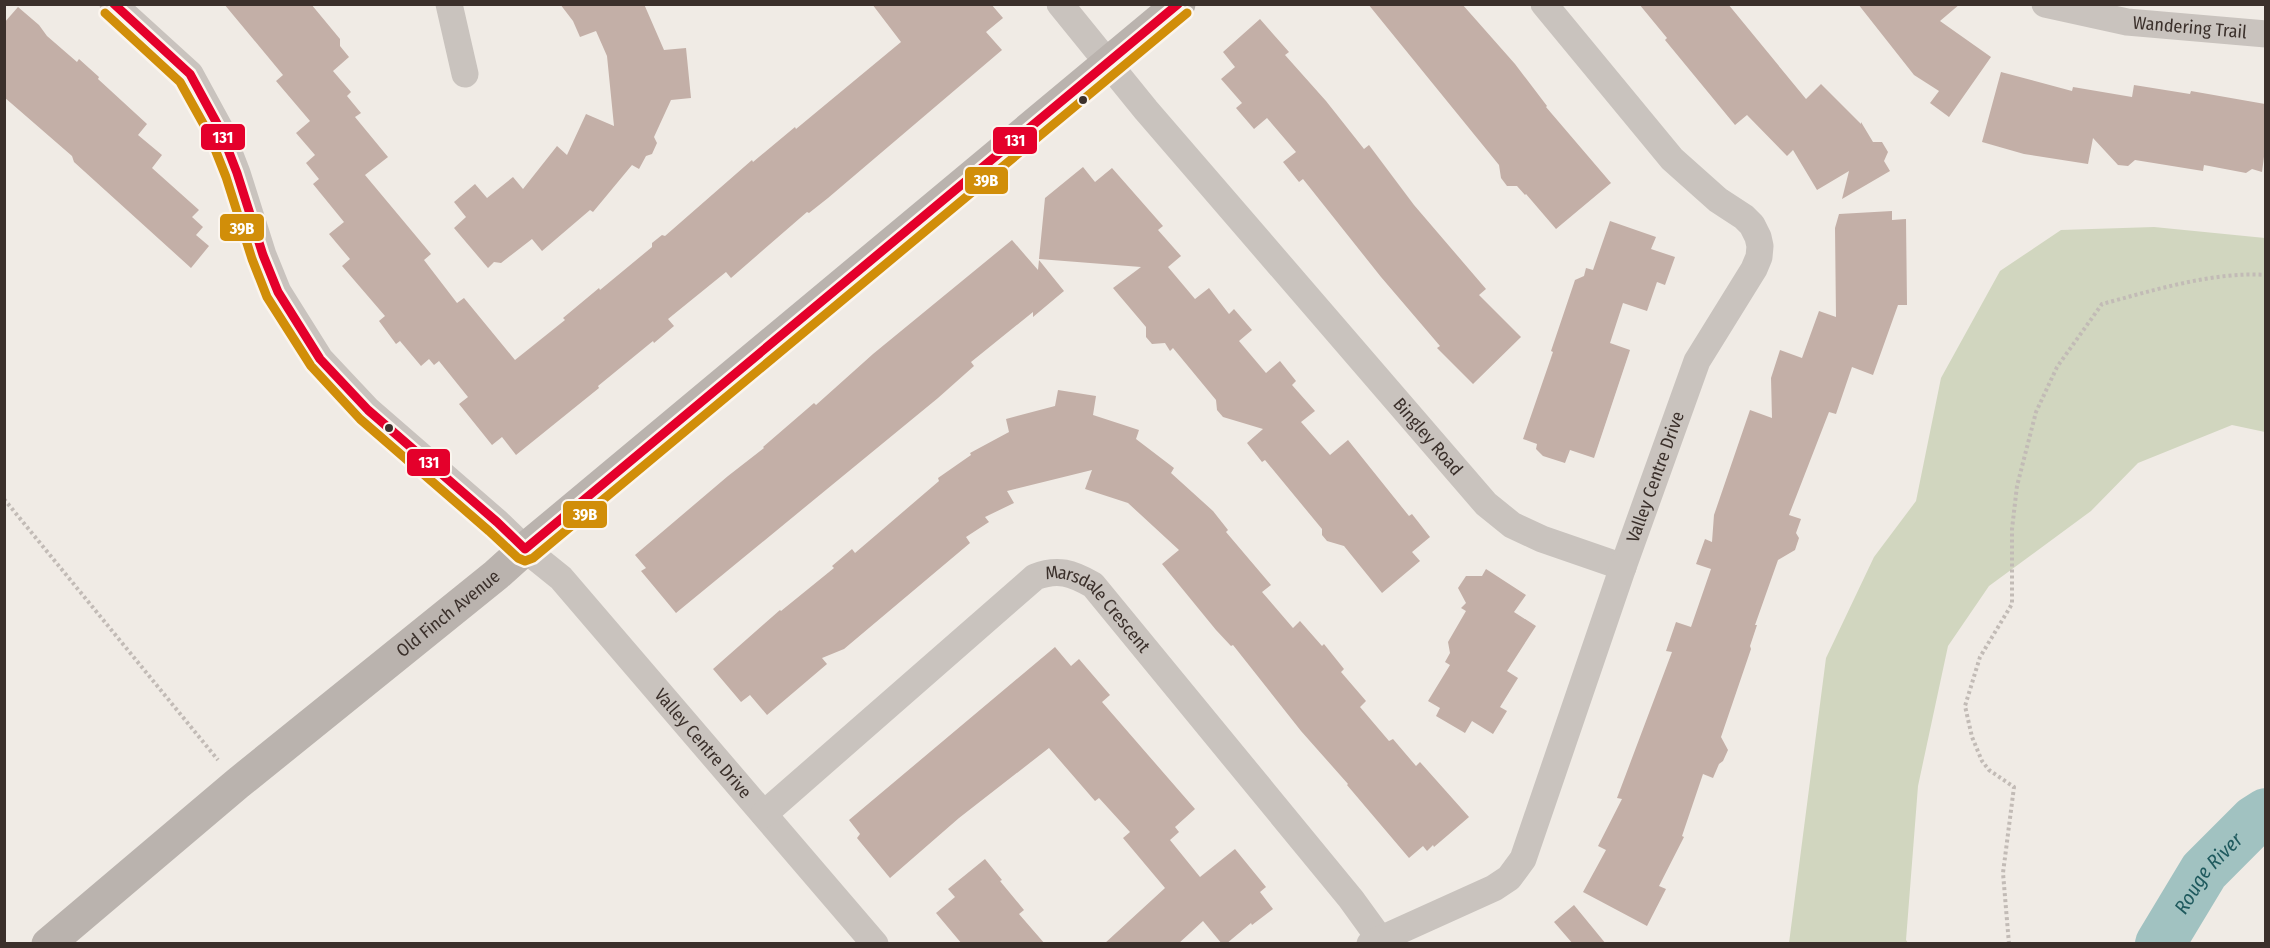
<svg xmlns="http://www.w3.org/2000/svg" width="2270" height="948" viewBox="0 0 2270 948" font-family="'Fira Sans Condensed',sans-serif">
<rect width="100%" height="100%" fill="#f0ebe5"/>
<path fill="#d1d6bf" d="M2154 227 2265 238V432L2232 425 2138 463 2091 511 1989 586 1948 646 1918 786 1906 940 1908 943H1789L1826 658 1874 557 1916 501 1941 378 2000 271 2061 230Z"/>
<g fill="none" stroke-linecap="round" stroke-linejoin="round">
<path stroke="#a1c2c1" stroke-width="50" id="s1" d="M2160 944 2204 871 2255 820 2266 813"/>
</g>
<path fill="#c3afa7" d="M224 4H311L340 39V46L349 57 333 71 351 92 347 96 361 113 355 117 388 157 365 175 431 254 424 260 457 303 464 298 515 360 565 320 563 318 599 288 600 290 652 247V243L662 235 665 236 752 160 753 162 795 127 796 129 901 42 872 4H991L1003 18 986 32 1002 50 828 198 809 213 807 212 731 278 726 272 668 319 674 326 654 343 653 341 598 386 599 388 516 455 502 437 492 445 459 404 468 397 439 361 434 365 429 359 421 366 400 341 396 344 379 321 385 316 342 266 350 259 329 234 344 222 313 184 319 179 306 163 315 155 296 133 310 121 276 81 283 75Z
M560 4H644L664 50 686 48 691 98 671 100 654 137 657 143 652 154 646 156 639 169 632 165 593 212 590 210 542 251 532 239 501 263 494 262 488 268 454 228 466 217 454 202 475 184 487 198 513 177 523 189 557 146 567 155 586 114 614 126 607 56 596 31 580 37 573 21Z
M1368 4H1462L1515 64 1547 106 1546 107 1611 183 1556 229 1526 194 1525 195 1517 186H1507L1501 178 1499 165Z
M1639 4H1728L1806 99 1821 84 1861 124V122L1873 142H1882L1888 152 1884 161 1890 171 1842 199 1849 171 1817 190 1793 150 1787 156 1747 115 1735 125 1665 40 1667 38Z
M1858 4H1960L1940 21 1991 57 1949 117 1930 103 1939 91 1914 75Z
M18 7 39 25 47 36 77 62 79 59 99 77 98 79 147 124 138 135 162 155 152 168 199 210 192 217 203 227 196 235 209 246 191 268 74 162 72 156 4 97V23Z
M1260 19 1289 52 1285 55 1326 101 1364 149 1369 145 1414 205 1486 289 1479 295 1521 337 1473 384 1437 348 1440 346 1381 277 1303 179 1299 182 1283 162 1296 152 1267 118 1254 129 1236 108 1242 103 1221 79 1235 67 1223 52Z
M2001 72 2072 91 2073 87 2132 97 2134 85 2190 94 2191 91 2265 104V149L2262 172 2252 169 2246 173 2204 165 2203 171 2135 160 2128 166 2118 165 2093 138 2088 164 2024 154 1982 142Z
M1083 167 1095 182 1112 168 1163 226 1158 230 1181 256 1168 267 1195 299 1209 288 1229 314 1234 309 1252 330 1239 341 1266 373 1280 361 1296 381 1292 385 1315 411 1301 422 1330 455 1348 440 1409 516 1412 514 1430 537 1412 552 1420 561 1382 593 1344 546 1327 541 1322 535V529L1265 460 1262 462 1247 443 1263 429 1223 417 1217 410 1216 400 1173 348 1170 351 1165 343 1152 344 1146 337V327L1113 288 1141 267 1039 259 1045 198Z
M1892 211V220L1906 219 1907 305H1898L1873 375 1852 367 1836 414 1829 412 1789 515 1801 519 1796 533 1799 538 1795 550 1778 560 1755 625H1757L1750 646 1751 649 1721 737 1728 750 1723 761 1719 764 1713 778 1703 774 1682 836 1684 837 1659 886 1666 889 1647 926 1583 892 1606 850 1598 846 1622 799 1617 798 1672 652 1666 651 1676 622 1691 627 1711 569 1696 564 1705 539 1712 542 1714 515 1750 410 1772 418 1771 378 1780 350 1802 358 1819 311 1836 317 1835 228 1839 214Z
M1610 221 1656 237 1651 249 1675 257 1665 285 1657 282 1647 311 1623 303 1610 343 1630 350 1594 458 1570 450 1565 463 1543 456 1536 449 1537 444 1523 439 1553 352 1551 351 1575 280 1584 276 1586 268 1593 270Z
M1012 240 1038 270 1039 260 1064 291 1033 317V312L971 362 974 366 938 398 676 613 641 571 646 568 635 555 728 476 764 448 763 447 814 403 816 405 873 354Z
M1058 390 1096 396 1093 415 1139 430 1136 439 1174 468 1171 473 1213 511 1228 530 1226 532 1271 585 1262 592 1293 628 1300 621 1322 646 1324 644 1344 669 1341 672 1366 701 1360 707 1389 741 1393 739 1416 766 1420 762 1469 817 1434 847 1433 845 1427 851 1423 846 1409 858 1347 785 1348 784 1301 731 1233 645 1231 646 1216 630 1162 564 1179 550 1128 503 1085 489 1092 470 1007 491 1014 503 985 517 989 522 966 537 970 543 844 649 822 658 827 664 767 715 750 695 741 702 713 669 780 610 781 611 834 568 832 566 852 549 855 553 939 481 938 478 971 455 970 453 1009 432 1006 419 1055 406Z
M1486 569 1526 595 1514 612 1536 626 1507 671 1518 678 1500 707 1507 711 1493 734 1472 721 1465 733 1436 716 1440 708 1428 701 1450 665 1445 662 1450 653 1448 642 1466 611 1461 608 1466 603 1458 588 1466 576H1482Z
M1055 647 1071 666 1079 659 1110 695 1102 702 1195 809 1175 827 1179 832 1170 840 1200 877 1235 849 1266 887 1260 892 1273 909 1252 925 1251 923 1226 944H1222L1203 921 1178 944H1104L1165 888 1123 838 1130 832 1099 798 1095 801 1049 748 959 818 890 878 857 838 860 834 849 820Z
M985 859 1002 880 1000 881 1024 910 1019 914 1045 944H962L936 913 955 897 948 889Z
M1574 905 1606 944H1573L1554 922Z"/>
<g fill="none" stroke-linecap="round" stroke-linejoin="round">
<path stroke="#c2bbb6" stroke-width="4" stroke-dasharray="3 3" stroke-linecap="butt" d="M4 499 218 760
M2009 944 2003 873 2014 787 1989 770 1982 761 1972 737 1965 706 1980 657 2012 604V529L2017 486 2036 412 2057 367 2102 304C2151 291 2215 271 2266 275"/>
<g stroke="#c9c3be" stroke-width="27">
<path id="s2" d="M113 4 190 74 220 129 237 173 263 255 278 292 320 359 368 410 497 522 525 549 561 578 875 944"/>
<path d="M449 4 465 74"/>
<path id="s3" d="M1060 4 1146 110 1486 504 1512 525 1542 539 1623 567"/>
<path id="s4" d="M2045 4 2127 22 2266 34"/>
<path id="s5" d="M764 814 1035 577C1058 568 1072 573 1093 585L1351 899 1380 939"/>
<path id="s6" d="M1370 944 1494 888 1509 878 1523 859 1623 567 1697 361 1754 269 1759 257 1760 246 1758 237 1752 225 1744 217 1718 200 1672 159 1544 4"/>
</g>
<path stroke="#bab3ae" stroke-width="33" id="s7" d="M48 944 237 784 496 575 525 549 1179 4"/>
<g stroke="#fbf5ee" stroke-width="14">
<path id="bus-1" d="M114 4 190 74 220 129 237 173 263 255 278 292 320 359 368 410 497 522 525 549
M525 549 1178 4"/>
</g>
<g stroke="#fbf5ee" stroke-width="14">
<path id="bus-2" d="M105 13 180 82 209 134 226 177 252 259 267 297 311 366 360 419 489 531 518 558 525 561 533 558 1187 13"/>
</g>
<use href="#bus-1" stroke="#e4002b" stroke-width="9"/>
<use href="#bus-2" stroke="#d18e09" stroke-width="9"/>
</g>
<g fill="#3b302b" stroke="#fbf5ee" stroke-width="2">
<circle cx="1083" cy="100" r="5"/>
<circle cx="389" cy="428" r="5"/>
</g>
<g text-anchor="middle" stroke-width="5" stroke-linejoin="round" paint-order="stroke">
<g font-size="18" fill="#3b302b" stroke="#fbf5ee">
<text dy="6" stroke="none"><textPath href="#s4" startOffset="147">Wandering Trail</textPath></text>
<text dy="6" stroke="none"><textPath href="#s3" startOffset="568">Bingley Road</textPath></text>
<text dy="6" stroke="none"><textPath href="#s6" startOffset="582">Valley Centre Drive</textPath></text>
<text dy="6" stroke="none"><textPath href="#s7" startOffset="519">Old Finch Avenue</textPath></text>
<text dy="6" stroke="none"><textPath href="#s5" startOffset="438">Marsdale Crescent</textPath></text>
<text dy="6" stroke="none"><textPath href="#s2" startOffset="963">Valley Centre Drive</textPath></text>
</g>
<g font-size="20" font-style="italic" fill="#1f5a5e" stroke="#fbf5ee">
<text dy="7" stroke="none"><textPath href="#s1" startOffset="86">Rouge River</textPath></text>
</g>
</g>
<g stroke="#fbf5ee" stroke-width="2">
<rect x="200" y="123" width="46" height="28" rx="6" fill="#e4002b"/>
<rect x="992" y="126" width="46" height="29" rx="6" fill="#e4002b"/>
<rect x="964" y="166" width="45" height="29" rx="6" fill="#d18e09"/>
<rect x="219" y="213" width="46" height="29" rx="6" fill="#d18e09"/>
<rect x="406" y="448" width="45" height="29" rx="6" fill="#e4002b"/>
<rect x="562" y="500" width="46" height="29" rx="6" fill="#d18e09"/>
</g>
<g font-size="16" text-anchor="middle" font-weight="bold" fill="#fff">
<text x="223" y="143">131</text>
<text x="1015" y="146">131</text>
<text x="986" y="186">39B</text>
<text x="242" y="234">39B</text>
<text x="429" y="468">131</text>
<text x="585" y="520">39B</text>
</g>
<rect width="2270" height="948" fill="none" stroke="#3b302b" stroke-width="12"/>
</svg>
